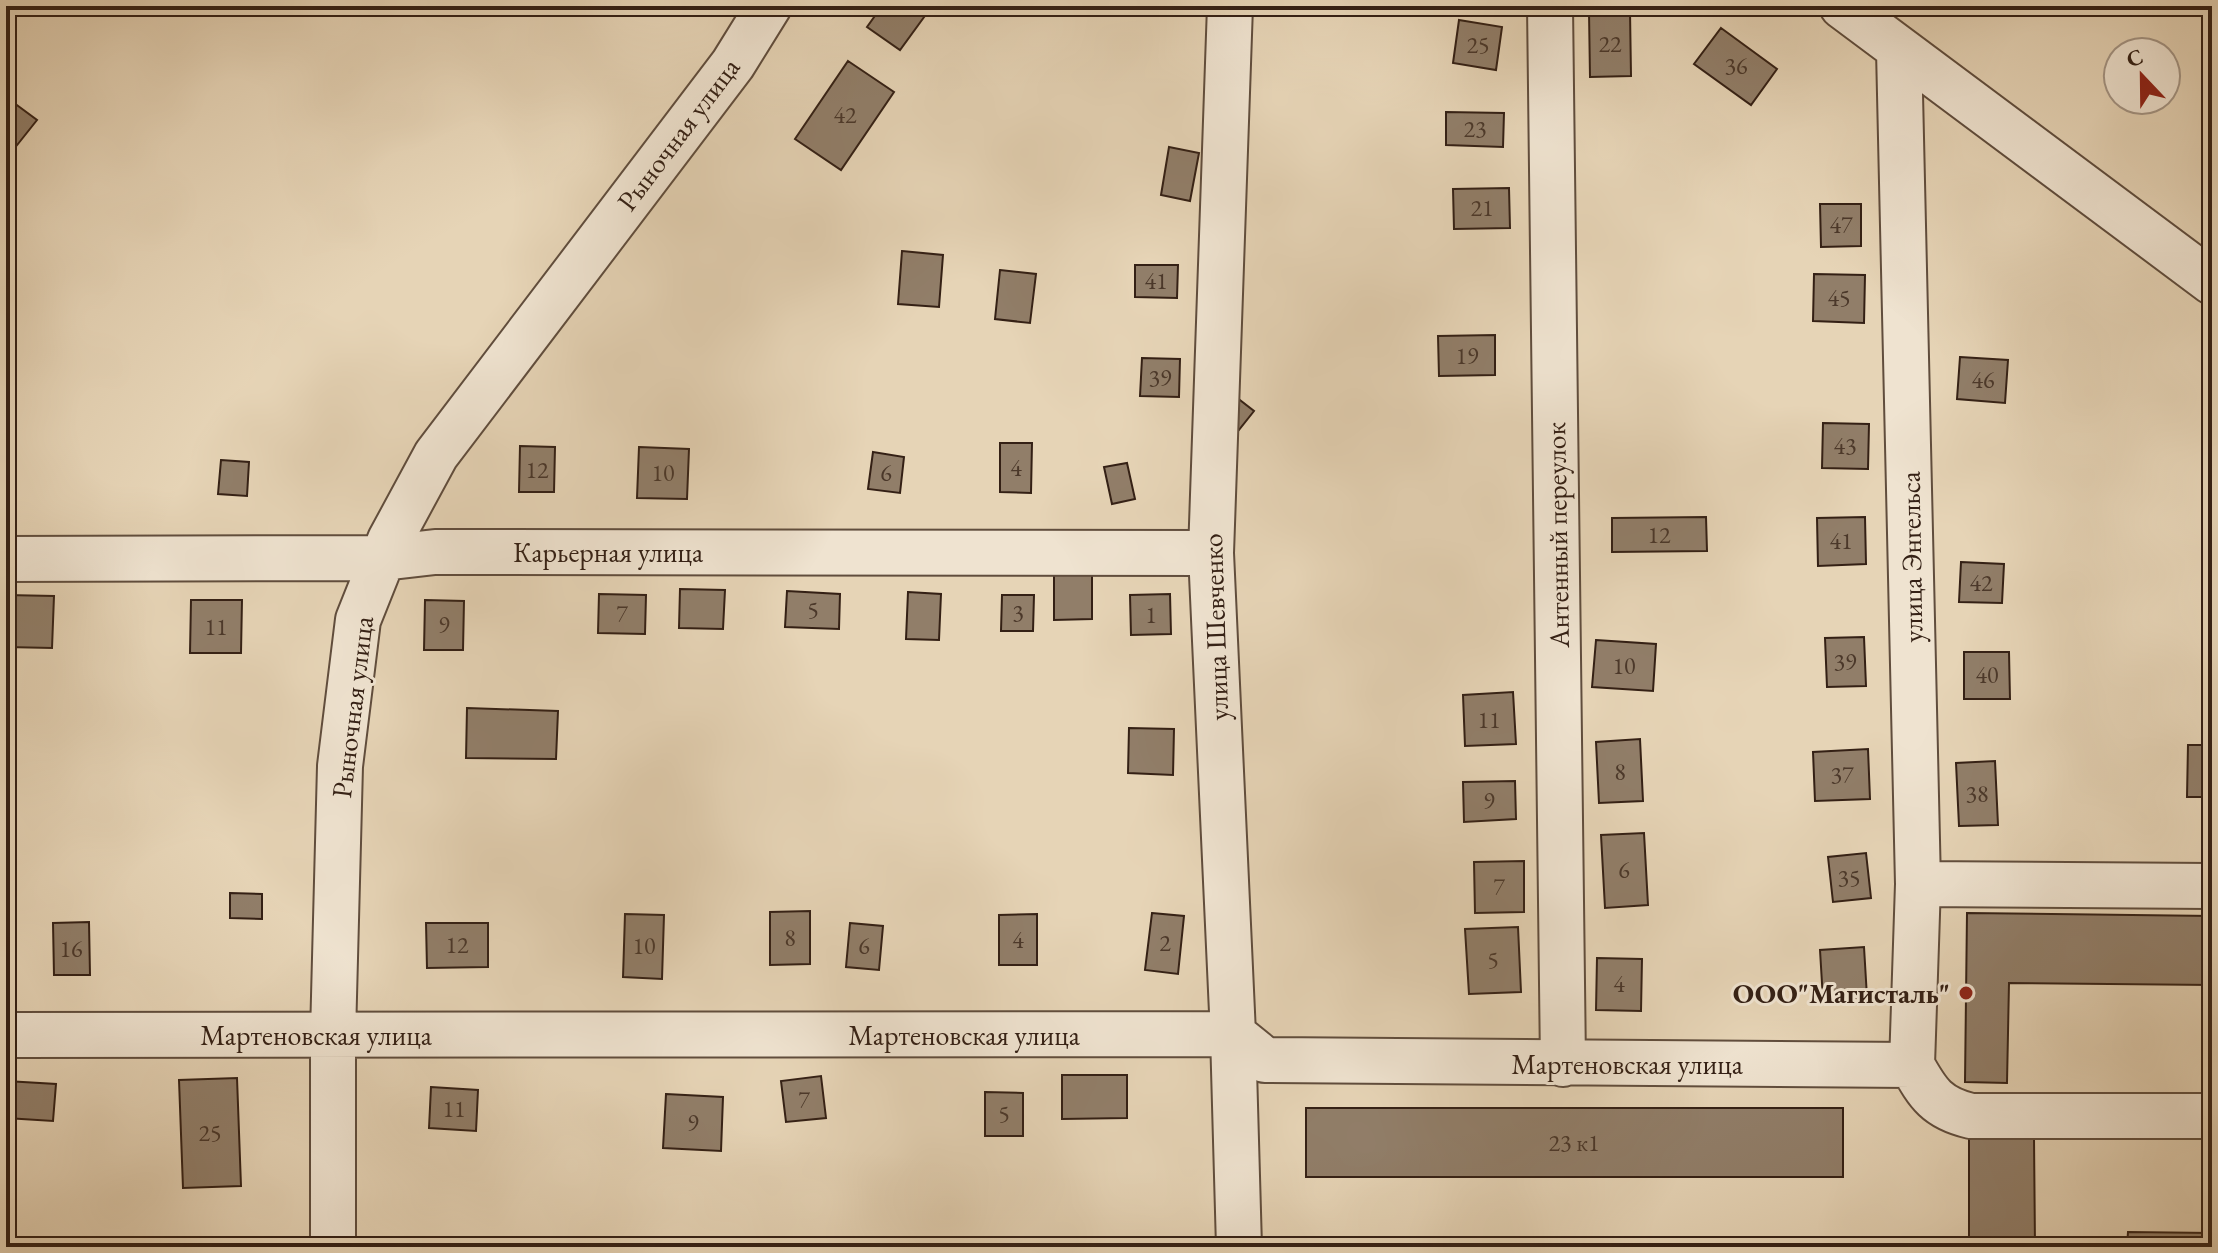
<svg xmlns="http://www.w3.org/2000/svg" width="2218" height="1253" viewBox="0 0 2218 1253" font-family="'EB Garamond',serif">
<rect width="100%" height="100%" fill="#e6d4b6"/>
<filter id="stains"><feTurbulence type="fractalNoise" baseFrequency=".0025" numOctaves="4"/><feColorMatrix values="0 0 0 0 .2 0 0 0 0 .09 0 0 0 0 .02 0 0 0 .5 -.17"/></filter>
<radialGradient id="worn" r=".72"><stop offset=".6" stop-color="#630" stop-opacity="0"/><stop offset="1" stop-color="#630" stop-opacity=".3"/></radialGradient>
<path fill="#917e69" stroke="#342015" stroke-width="2" d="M882 6H917L927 13 900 50 867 27Z
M1630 11 1631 76 1590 77 1589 12Z
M1459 20 1502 27 1496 70 1453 63Z
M1721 28 1777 69 1751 105 1694 64Z
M848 61 894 92 841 170 795 139Z
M6 97 37 120 6 159Z
M1446 112 1504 113 1503 147 1446 145Z
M1169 147 1199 153 1190 201 1161 195Z
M1509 188 1510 228 1454 229 1453 189Z
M1820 204H1861V246L1821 247Z
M902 251 943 255 939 307 898 304Z
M1135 265H1178L1177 298 1135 297Z
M1000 270 1036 274 1030 323 995 319Z
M1814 274 1865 275 1864 323 1813 321Z
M1495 335V375L1439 376 1438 336Z
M1960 357 2008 360 2005 403 1957 399Z
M1142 358 1180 359 1179 397 1140 396Z
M1227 390 1254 411 1238 431 1211 411Z
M1823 423 1869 424 1868 469 1822 468Z
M1000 443H1032L1031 493 1000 492Z
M520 446 555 447 554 492H519Z
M639 447 689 449 687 499 637 498Z
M873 452 904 457 900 493 868 489Z
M221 460 249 462 247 496 218 494Z
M1127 463 1135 499 1112 504 1104 467Z
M1706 517 1707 551 1612 552V518Z
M1865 517 1866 564 1818 566 1817 518Z
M1961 562 2004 564 2002 603 1959 602Z
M1054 575H1092V619L1054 620Z
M680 589 725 590 723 629 679 628Z
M787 591 840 594 839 629 785 627Z
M908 592 941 594 939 640 906 639Z
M599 594 646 595 645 634 598 633Z
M1170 594 1171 634 1131 635 1130 595Z
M6 595 54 596 52 648 6 647Z
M1002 595H1034L1033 631H1001Z
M191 600H242L241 653H190Z
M425 600 464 601 463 650H424Z
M1864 637 1866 686 1827 687 1825 638Z
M1596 640 1656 644 1653 691 1592 687Z
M1964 652H2009L2010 699H1964Z
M1513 692 1516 744 1465 746 1463 695Z
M467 708 558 711 556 759 466 758Z
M1129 728 1174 729 1173 775 1128 773Z
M1640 739 1643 801 1599 803 1596 742Z
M2188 745H2212V797H2187Z
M1868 749 1870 799 1815 801 1813 752Z
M1995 761 1998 825 1959 826 1956 763Z
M1515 781 1516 819 1464 822 1463 782Z
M1644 833 1648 905 1605 908 1601 835Z
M1866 853 1871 898 1833 902 1828 857Z
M1524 861V912L1475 913 1474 862Z
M230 893 262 894V919L230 918Z
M810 911V964L770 965V912Z
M1152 913 1184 916 1178 974 1145 970Z
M1967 913 2212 916V985L2009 983 2007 1083 1965 1082Z
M625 914 664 915 662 979 623 977Z
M1037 914V965H999V915Z
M89 922 90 975H54L53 923Z
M426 923H488V967L427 968Z
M850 923 883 926 879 970 846 967Z
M1518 927 1521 992 1469 994 1465 929Z
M1864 947 1867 997 1823 1000 1820 950Z
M1597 958 1642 959 1641 1011 1596 1010Z
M1062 1075H1127V1118L1062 1119Z
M821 1076 826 1118 786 1122 781 1081Z
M237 1078 241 1186 183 1188 179 1080Z
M6 1081 56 1084 53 1121 6 1118Z
M431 1087 478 1090 476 1131 429 1128Z
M985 1092 1023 1093V1136H985Z
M666 1094 723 1097 721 1151 663 1148Z
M1306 1108H1843V1177H1306Z
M2034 1138 2035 1247H1969V1139Z
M2128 1232 2212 1233V1247H2127Z"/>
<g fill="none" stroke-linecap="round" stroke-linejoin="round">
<g stroke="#604d3d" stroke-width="48">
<path id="minor" d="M1230 6 1211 553 1233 1034 1239 1247
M1550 6 1563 1064
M1842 6 2212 282
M1899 50 1918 884 1912 1065C1928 1094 1937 1108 1971 1116H2212
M6 559 383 558 435 552 1211 553
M1918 884 2212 886
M6 1035 1233 1034 1265 1060 1912 1065
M333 1247V1035L340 766 358 620 390 540 436 455 733 64 769 6"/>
</g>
<use href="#minor" stroke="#efe3d0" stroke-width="44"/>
</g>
<circle fill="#8f2418" stroke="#efe3d0" stroke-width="3" cx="1966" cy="993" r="8"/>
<g text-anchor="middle" stroke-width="6" stroke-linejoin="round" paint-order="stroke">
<g font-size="24" fill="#4b382a">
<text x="1610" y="52">22</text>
<text x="1478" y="53">25</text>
<text x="1736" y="74">36</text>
<text x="845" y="123">42</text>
<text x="1475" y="137">23</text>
<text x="1482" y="216">21</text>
<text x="1841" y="233">47</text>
<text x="1156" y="289">41</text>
<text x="1839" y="306">45</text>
<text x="1467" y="364">19</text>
<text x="1160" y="386">39</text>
<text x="1983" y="388">46</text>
<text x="1845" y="454">43</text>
<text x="1016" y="476">4</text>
<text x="537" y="478">12</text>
<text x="663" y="481">10</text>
<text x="886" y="481">6</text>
<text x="1659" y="543">12</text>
<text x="1841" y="549">41</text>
<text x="1981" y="591">42</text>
<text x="813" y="618">5</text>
<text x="1018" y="621">3</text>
<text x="622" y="622">7</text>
<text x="1151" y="623">1</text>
<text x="444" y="633">9</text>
<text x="216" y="635">11</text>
<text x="1845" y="670">39</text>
<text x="1624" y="674">10</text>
<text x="1987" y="683">40</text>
<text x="1489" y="728">11</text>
<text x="1620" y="780">8</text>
<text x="1842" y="783">37</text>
<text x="1977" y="802">38</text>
<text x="1489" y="809">9</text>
<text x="1624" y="878">6</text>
<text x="1849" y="886">35</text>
<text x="1499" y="895">7</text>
<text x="790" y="946">8</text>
<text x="1018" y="948">4</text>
<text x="1165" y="951">2</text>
<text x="457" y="953">12</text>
<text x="644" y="954">10</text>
<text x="864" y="954">6</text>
<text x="71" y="957">16</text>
<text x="1493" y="968">5</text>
<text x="1619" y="992">4</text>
<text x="804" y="1108">7</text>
<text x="454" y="1117">11</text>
<text x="1004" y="1122">5</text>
<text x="693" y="1131">9</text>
<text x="210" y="1141">25</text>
<text x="1574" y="1151">23 к1</text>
</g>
<g font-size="28" fill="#342015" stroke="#efe3d0">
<text transform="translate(678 134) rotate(-53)" y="10">Рыночная улица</text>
<text transform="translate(1557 535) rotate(-91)" y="10">Антенный переулок</text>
<text x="608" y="562">Карьерная улица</text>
<text transform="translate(1911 557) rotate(-91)" y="10">улица Энгельса</text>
<text transform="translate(1215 627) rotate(-92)" y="10">улица Шевченко</text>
<text transform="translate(352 707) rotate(-83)" y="10">Рыночная улица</text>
<text x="316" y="1045">Мартеновская улица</text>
<text x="964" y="1045">Мартеновская улица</text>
<text x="1627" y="1074">Мартеновская улица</text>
</g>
<g font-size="28" font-weight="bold" fill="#342015" stroke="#efe3d0" text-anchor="end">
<text x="1950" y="1003">ООО"Магисталь"</text>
</g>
</g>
<rect width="2218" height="1253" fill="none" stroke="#e6d4b6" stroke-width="32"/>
<rect x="8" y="8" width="2202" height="1237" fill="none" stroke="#342015" stroke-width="4"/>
<rect x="16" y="16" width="2186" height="1221" fill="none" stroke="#342015" stroke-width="2"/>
<g transform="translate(2142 76) rotate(338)"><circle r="38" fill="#efe3d0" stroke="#a49585" stroke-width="2"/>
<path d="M0-6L14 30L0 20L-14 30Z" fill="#8f2418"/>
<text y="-12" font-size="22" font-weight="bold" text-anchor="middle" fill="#342015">С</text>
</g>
<rect width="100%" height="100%" filter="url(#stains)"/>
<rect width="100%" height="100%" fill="url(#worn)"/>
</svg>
